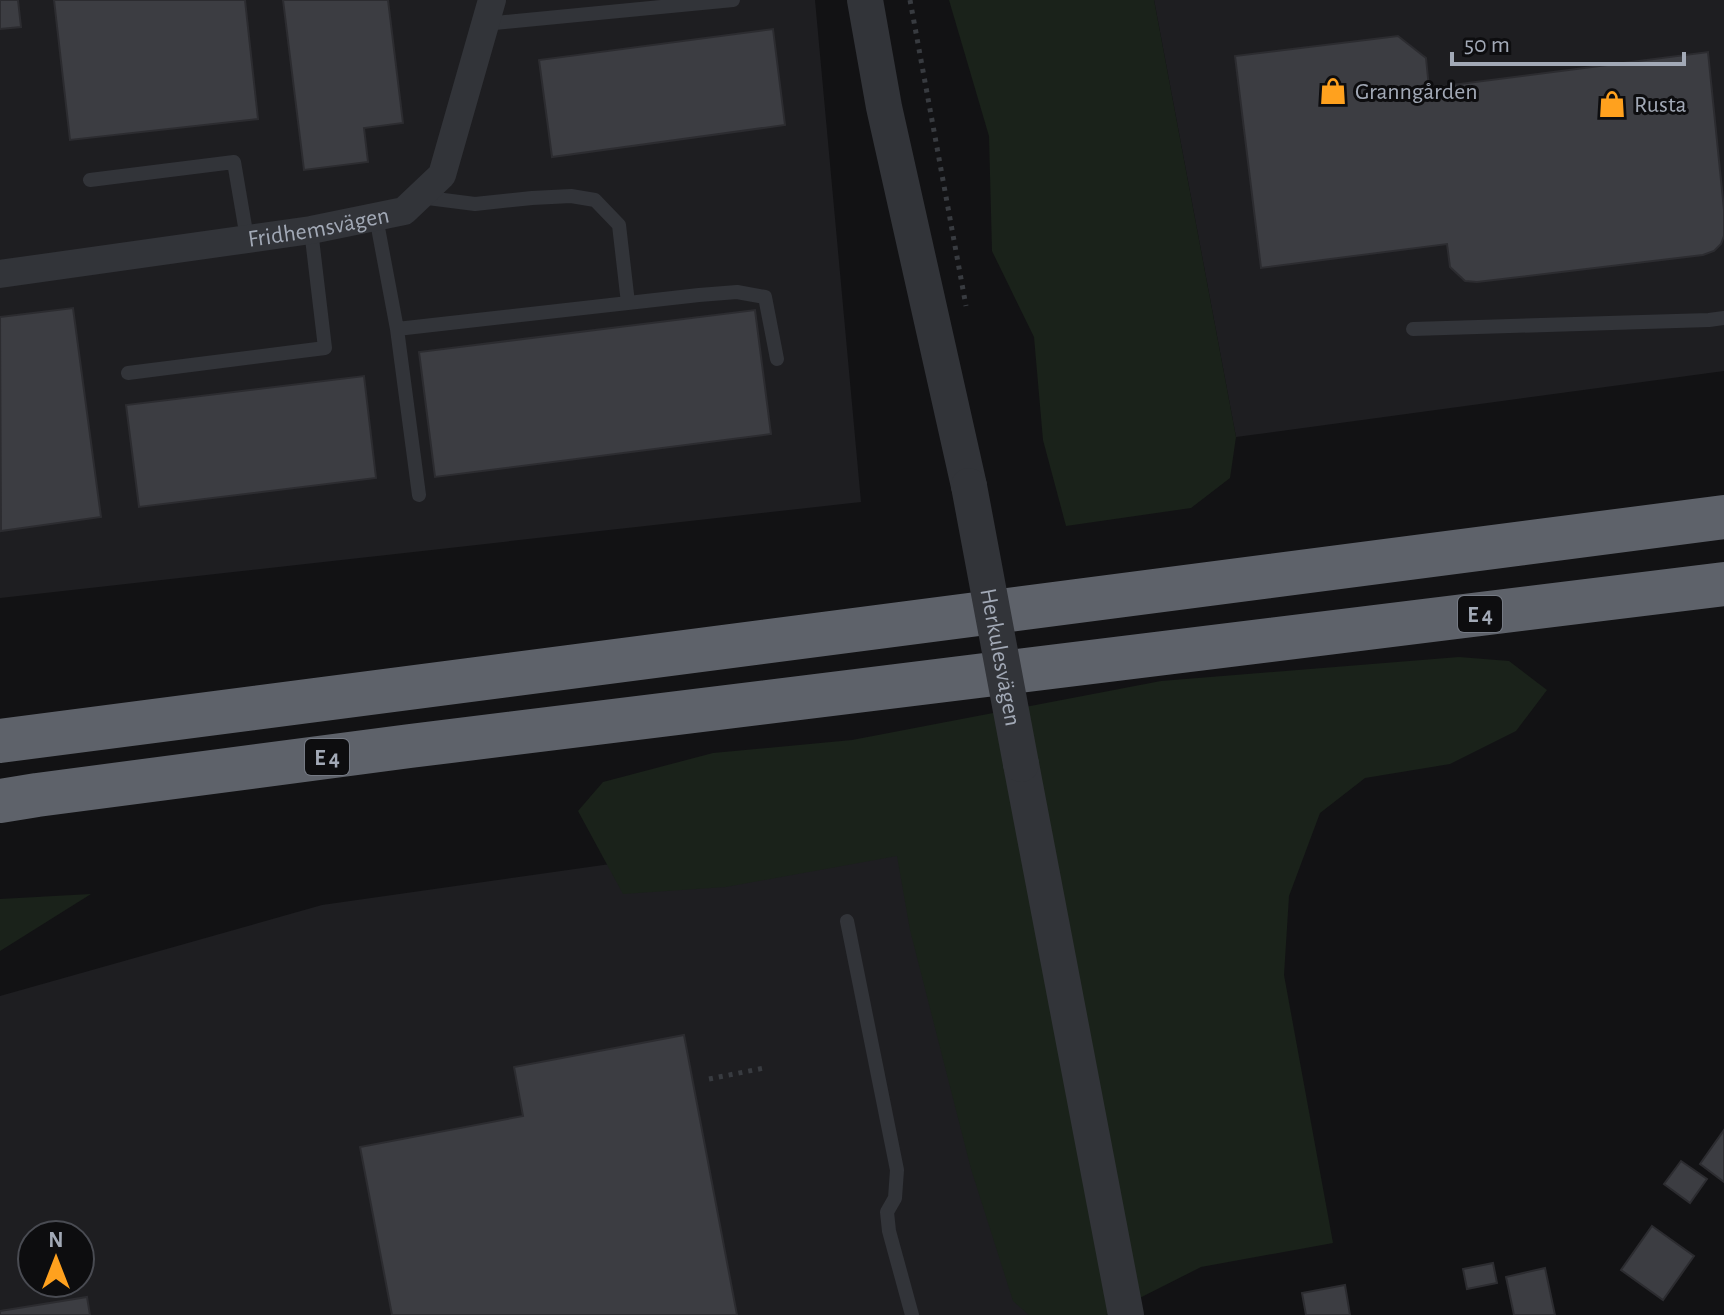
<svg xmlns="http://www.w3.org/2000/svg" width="1724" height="1315" viewBox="0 0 1724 1315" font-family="'Alegreya Sans',sans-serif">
<rect width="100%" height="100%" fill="#121214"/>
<path fill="#1e1e21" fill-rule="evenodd" d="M0 0H815L861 502 0 598Z
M1154 0H1724V371L1236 437Z
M983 811 1075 1315H0V996L322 905ZM32 1235H80V1283H32Z"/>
<path fill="#1a221a" d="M949 0H1154L1236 437 1230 478 1191 508 1066 526 1043 440 1034 337 992 251 989 136Z
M1459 657 1509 661 1547 690 1516 731 1450 764 1365 778 1320 813 1289 896 1284 975 1333 1243 1201 1267 1106 1315H1029L1013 1301 971 1169 910 930 897 856 726 887 623 894 578 811 603 782 713 753 852 740 1161 681Z
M91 894 0 951V899Z"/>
<path fill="#3c3d42" stroke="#2c2c30" stroke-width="2" d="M0 0H18L21 27 0 29Z
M54 0H245L258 119 70 140Z
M283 0H388L403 123 364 128 368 162 304 170Z
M773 29 785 125 552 157 539 60Z
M1398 36 1426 58 1429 88 1708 52 1724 210V236L1721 244 1714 251 1703 255 1477 282 1465 281 1450 267 1447 244 1261 268 1235 56Z
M73 308 101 517 1 531 0 317Z
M755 310 771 434 435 477 419 352Z
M364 376 376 478 139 507 126 405Z
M684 1035 737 1315H392L360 1147 523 1116 514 1067Z
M1724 1130V1182L1700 1164Z
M1681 1161 1707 1179 1690 1203 1664 1184Z
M1652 1226 1694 1256 1663 1300 1621 1270Z
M1493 1263 1497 1283 1467 1289 1463 1269Z
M1545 1268 1555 1315H1514L1506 1277Z
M1345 1285 1350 1315H1306L1302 1293Z
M87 1297 90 1315H0V1311Z"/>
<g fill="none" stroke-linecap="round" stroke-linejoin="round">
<path stroke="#383b40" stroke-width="5" stroke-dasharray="4 6" stroke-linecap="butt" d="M910 0 966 306
M709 1079 764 1068"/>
<path stroke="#323439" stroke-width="14" d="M485 24 733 0
M90 180 234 162 247 238
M420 197 475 204 532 198 571 196 595 200 619 225 628 303
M376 217 397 329 699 295 737 292 765 297 777 359
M397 329 419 495
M1413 329 1709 320 1724 318
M128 373 325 348 311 230
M847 921 897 1170 895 1198 887 1212 889 1231 912 1315"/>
<path stroke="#323439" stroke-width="28" id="s1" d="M0 274 311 230 404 211 442 175 492 0"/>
<path stroke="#323439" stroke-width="36" d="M865 0 884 107 969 486
M1021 764 1126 1315"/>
<path stroke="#5e626a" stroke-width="44" d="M0 741 1724 517
M0 801 37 795 410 746 1724 584"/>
<path stroke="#323439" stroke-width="36" id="s2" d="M969 486 1021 764"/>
</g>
<defs>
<g id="shop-bare" transform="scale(2.16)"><path d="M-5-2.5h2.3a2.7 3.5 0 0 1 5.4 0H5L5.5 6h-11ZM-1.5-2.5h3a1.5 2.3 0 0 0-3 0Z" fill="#ffa11e" stroke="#0d0d0f" stroke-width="2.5" paint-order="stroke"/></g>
</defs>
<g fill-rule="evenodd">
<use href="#shop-bare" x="1333" y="91"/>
<use href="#shop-bare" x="1612" y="104"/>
</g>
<g text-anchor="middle" stroke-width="6" stroke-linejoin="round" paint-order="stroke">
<g fill="#0d0d0f" stroke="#757a84" stroke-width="2">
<rect x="1458" y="596" width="44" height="36" rx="6"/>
<rect x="305" y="739" width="44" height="36" rx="6"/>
</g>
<g font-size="22" font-weight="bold" fill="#a2a9b6">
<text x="1480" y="622">E 4</text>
<text x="327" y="765">E 4</text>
</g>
<g font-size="24" fill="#a2a9b6" stroke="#0d0d0f" text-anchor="start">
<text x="1355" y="99">Granngården</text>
<text x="1634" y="112">Rusta</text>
</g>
<g font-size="24" fill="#a2a9b6" stroke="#0d0d0f">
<text dy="8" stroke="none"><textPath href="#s1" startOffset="322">Fridhemsvägen</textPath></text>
<text dy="8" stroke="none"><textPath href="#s2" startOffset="174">Herkulesvägen</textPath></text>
</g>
</g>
<g transform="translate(56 1259)"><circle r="38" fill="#0d0d0f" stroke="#494b52" stroke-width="2"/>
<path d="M0-6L14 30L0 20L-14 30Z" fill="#ffa11e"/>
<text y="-12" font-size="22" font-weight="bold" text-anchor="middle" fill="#a2a9b6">N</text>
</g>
<path d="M1452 52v12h232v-12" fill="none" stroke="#a2a9b6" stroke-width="4"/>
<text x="1464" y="52" font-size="24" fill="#a2a9b6" stroke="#0d0d0f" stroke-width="6" paint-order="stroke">50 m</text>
</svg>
